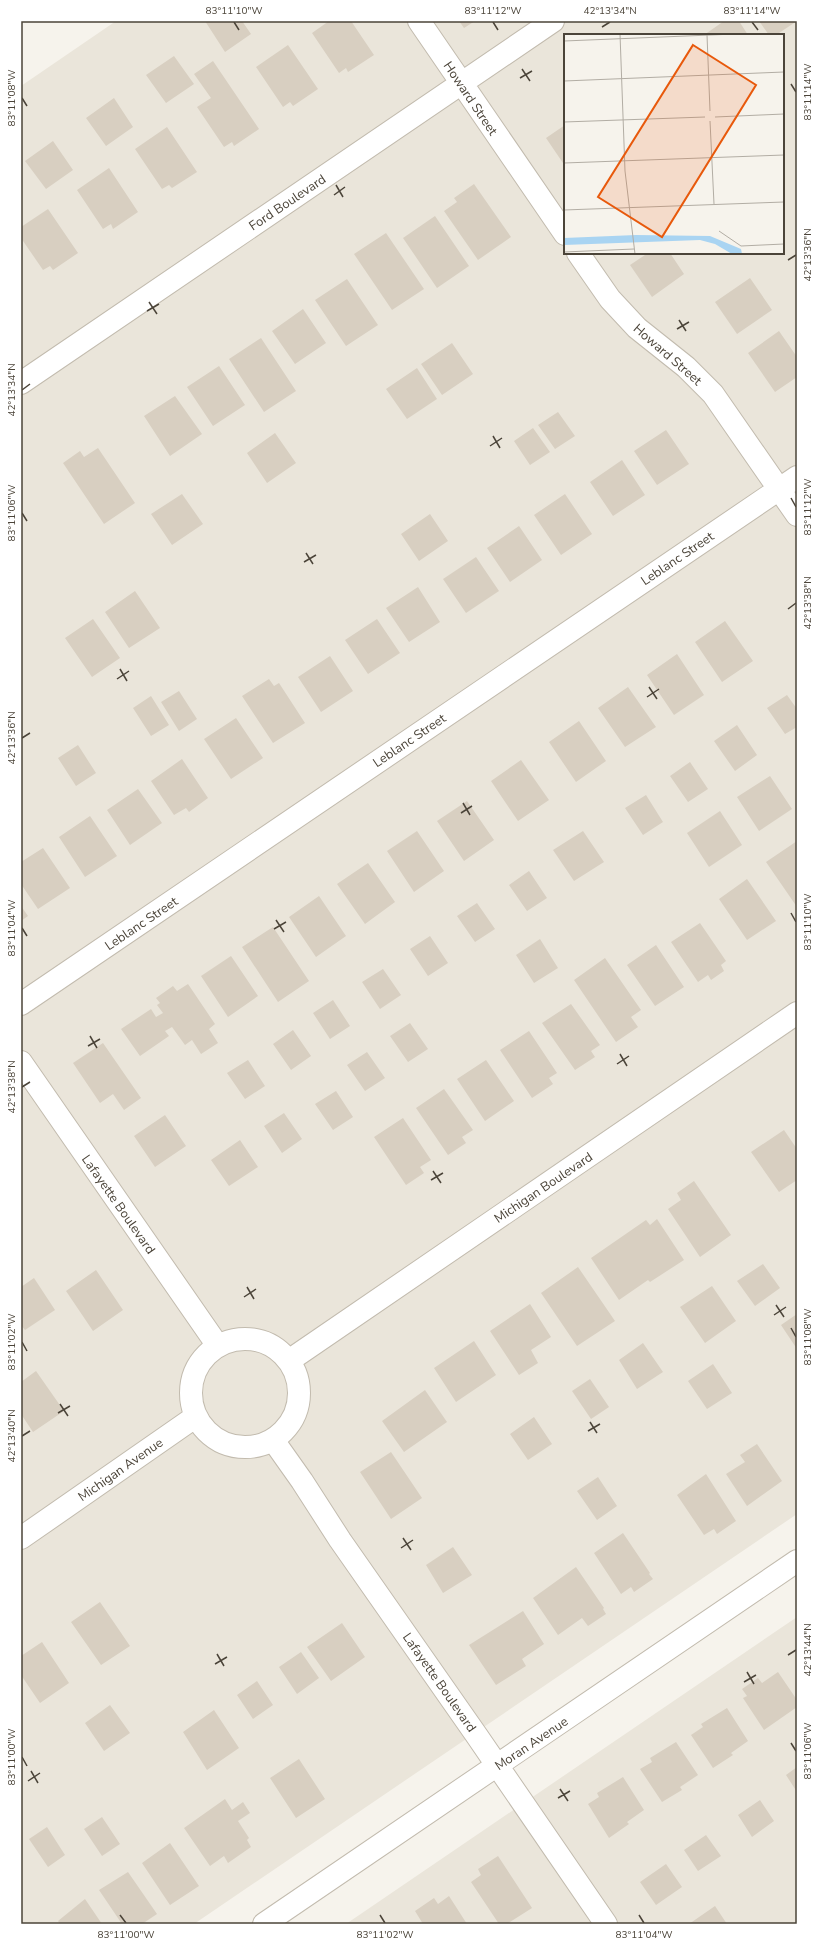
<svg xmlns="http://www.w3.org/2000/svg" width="818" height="1945" viewBox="0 0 818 1945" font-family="'Nunito Sans',sans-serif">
<rect width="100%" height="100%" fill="#f6f3ec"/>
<path fill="#eae5da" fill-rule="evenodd" d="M116 21H797V1514L194 1924H21V86ZM565 35H783V253H565Z
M797 1617V1924H346Z"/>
<path fill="#d8cfc1" d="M205 21H242L251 34 225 52Z
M329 21H351L374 55 348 72 346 68 339 73 312 33Z
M459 21H475L464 28Z
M724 21H739L748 35H704Z
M759 21H797L776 35H769Z
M288 45 318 89 293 106 290 102 283 107 256 67Z
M174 56 194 84 166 103 146 75Z
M213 61 259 129 234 146 232 142 224 147 197 107 211 98 194 74Z
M114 98 133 127 106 146 86 118Z
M565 125V166L546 138Z
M167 127 197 172 172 188 169 185 162 189 135 149Z
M53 141 73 170 46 189 25 161Z
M109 168 138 212 113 229 111 224 103 229 77 190Z
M474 184 511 237 478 260 444 211 457 202 454 198Z
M48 209 78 253 53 270 50 266 43 270 21 238V227Z
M435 216 469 266 437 288 403 238Z
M386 233 424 289 392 310 354 254Z
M648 253H670L684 274 652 297 630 265Z
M750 278 772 310 737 334 715 302Z
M347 279 378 325 346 346 315 300Z
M303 309 326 343 295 364 272 331Z
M779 331 797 357V377L775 392 748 353Z
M261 338 296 391 264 412 229 359Z
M452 343 473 374 442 395 421 364Z
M219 366 245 405 213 426 187 387Z
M417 368 437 399 407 419 386 389Z
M175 396 202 434 170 456 144 416Z
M558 412 575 436 555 449 538 425Z
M533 428 550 452 530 465 514 441Z
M666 430 689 464 657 485 634 451Z
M275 433 296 463 267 483 247 453Z
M98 448 135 503 104 524 63 463 80 451 84 457Z
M622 460 645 495 613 516 590 482Z
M182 494 203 524 172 545 151 514Z
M565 494 592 534 561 555 534 515Z
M430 514 448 541 419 561 401 534Z
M519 526 542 560 510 582 487 548Z
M476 557 499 591 466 613 443 579Z
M418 587 440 622 409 642 386 608Z
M135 591 160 628 129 648 105 612Z
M93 619 120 658 92 677 65 638Z
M377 619 400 653 368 674 345 640Z
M725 621 753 661 722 682 695 642Z
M677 654 704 695 674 715 647 675Z
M330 656 353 691 321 712 298 677Z
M269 679 274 686 279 683 305 723 273 743 242 696Z
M628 687 656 727 625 747 598 708Z
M179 691 197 719 179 731 161 702Z
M787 695 797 709V727L785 734 767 708Z
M151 696 169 725 151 736 133 708Z
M236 718 263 758 231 779 204 739Z
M579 721 606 761 576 782 549 742Z
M737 725 757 755 735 771 714 741Z
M78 745 96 773 76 786 58 758Z
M182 759 208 798 189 812 186 808 174 815 151 781Z
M521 760 549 800 518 821 491 781Z
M690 762 708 789 688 802 670 776Z
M770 776 792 809 759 831 737 797Z
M138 789 162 823 130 845 107 810Z
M646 795 663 822 643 835 625 808Z
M467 801 494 840 464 861 437 821Z
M720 811 742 845 709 867 687 833Z
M90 816 117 856 85 877 59 837Z
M417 831 444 871 414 892 387 851Z
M583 831 604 862 574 881 553 850Z
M797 841V907L766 862Z
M43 848 70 888 38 909 21 884V862Z
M368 863 395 902 365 924 337 884Z
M529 871 547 898 527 911 509 885Z
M747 879 776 921 747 940 719 899Z
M319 896 346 936 316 957 289 917Z
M477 903 495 929 475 942 457 916Z
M21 906 28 916 21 921Z
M700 923 726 961 721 965 724 971 711 980 708 975 698 982 671 942Z
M273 927 309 981 278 1002 242 947Z
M430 936 448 963 428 976 410 949Z
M540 939 558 968 534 983 516 955Z
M656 945 684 987 655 1006 627 965Z
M231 956 258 996 228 1017 201 976Z
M605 958 641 1010 631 1017 638 1027 616 1042 574 980Z
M383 969 401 995 380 1009 362 982Z
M188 984 215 1024 209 1029 218 1043 201 1054 192 1040 185 1045 172 1027 165 1031 169 1036 140 1056 121 1029 151 1009 156 1017 163 1013 157 1005 160 1003 156 998 173 986 177 991Z
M333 1000 350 1026 330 1039 313 1013Z
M571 1004 600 1045 591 1051 595 1057 575 1070 542 1023Z
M410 1023 428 1049 408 1062 390 1036Z
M293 1030 311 1056 291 1070 273 1044Z
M529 1031 557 1073 549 1078 553 1084 532 1098 500 1050Z
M103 1043 141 1098 124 1110 113 1094 100 1103 73 1063Z
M367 1052 385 1078 365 1091 347 1065Z
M248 1060 265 1086 245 1099 227 1073Z
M486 1060 514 1101 485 1121 457 1079Z
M444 1089 473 1130 462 1137 466 1143 448 1155 416 1108Z
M336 1091 353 1117 333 1130 315 1104Z
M284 1113 302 1139 282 1153 264 1126Z
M165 1115 186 1146 155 1167 134 1136Z
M403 1118 431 1160 420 1167 424 1173 406 1185 374 1137Z
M784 1130 797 1149V1180L779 1192 751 1152Z
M240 1140 258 1167 229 1186 211 1160Z
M694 1181 731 1235 700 1257 668 1209 681 1200 677 1193Z
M657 1219 684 1260 650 1282 648 1280 619 1300 591 1258 646 1220 650 1225Z
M763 1264 780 1288 755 1306 737 1281Z
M578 1267 615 1321 577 1346 541 1293Z
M96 1270 123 1310 93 1331 66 1291Z
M34 1278 55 1310 25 1330 21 1325V1287Z
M712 1286 736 1321 705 1343 680 1307Z
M530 1304 551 1337 531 1350 538 1363 519 1375 490 1331Z
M797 1314V1349L781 1325Z
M474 1341 496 1375 456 1402 434 1368Z
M643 1343 663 1372 637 1389 619 1360Z
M713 1364 732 1393 707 1409 688 1381Z
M36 1371 64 1411 33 1432 21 1414V1382Z
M590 1379 609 1407 591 1419 572 1391Z
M425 1390 447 1422 404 1452 382 1421Z
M534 1417 552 1444 528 1460 510 1434Z
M757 1444 782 1481 747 1506 726 1474 745 1462 740 1455Z
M391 1452 422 1498 391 1519 360 1472Z
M706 1474 736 1521 717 1534 714 1529 704 1535 677 1495Z
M598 1477 617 1506 597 1520 577 1491Z
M623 1533 650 1573 649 1574 653 1579 634 1592 631 1587 621 1594 594 1553Z
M453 1547 472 1575 443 1593 426 1565Z
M576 1567 604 1608 603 1609 606 1614 588 1626 582 1618 558 1635 533 1598Z
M100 1602 130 1646 101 1665 71 1622Z
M523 1611 544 1644 522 1659 526 1666 496 1685 469 1645Z
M342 1623 365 1657 331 1681 307 1647Z
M42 1642 69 1683 40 1703 21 1675V1656Z
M301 1652 319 1678 297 1694 279 1667Z
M778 1672 797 1700V1707L764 1730 743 1698 747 1696 742 1689 758 1678 762 1683Z
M257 1681 273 1705 253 1719 237 1695Z
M110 1705 130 1733 104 1751 85 1723Z
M727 1708 748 1741 731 1753 733 1755 713 1768 691 1735 703 1727 701 1724Z
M214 1710 239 1748 207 1770 183 1732Z
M676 1742 698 1775 680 1787 682 1790 662 1802 640 1769 652 1762 650 1758Z
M299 1759 325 1799 296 1818 270 1778Z
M797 1767V1792L786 1775Z
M623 1777 644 1810 627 1822 629 1824 609 1838 588 1804 599 1797 597 1793Z
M225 1799 232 1810 243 1802 250 1813 238 1821 249 1838 247 1840 251 1847 228 1863 224 1856 210 1866 184 1828Z
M760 1800 774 1821 752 1837 738 1815Z
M102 1817 120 1844 102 1856 84 1829Z
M47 1827 65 1855 48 1867 29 1839Z
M706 1835 721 1856 698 1871 684 1850Z
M170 1843 199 1886 170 1905 142 1863Z
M498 1856 532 1908 507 1924H499L471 1882 481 1875 478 1869Z
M666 1864 682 1887 656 1905 640 1882Z
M128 1872 157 1914 142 1924H122L99 1890Z
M449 1896 467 1924H423L415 1911 434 1898 438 1904Z
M85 1899 102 1924H60L58 1921Z
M715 1906 727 1924H689Z"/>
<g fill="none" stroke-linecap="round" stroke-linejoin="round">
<g stroke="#c2bbae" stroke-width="24">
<path id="minor" d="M419 21 565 234
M578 253 610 299 637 328 686 367 713 394 797 515
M21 383 553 21
M21 1004 797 477
M21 1062 218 1346
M191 1393a54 54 0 1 1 108 0a54 54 0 1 1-108 0Z
M290 1360 797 1013
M273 1440 302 1481 340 1540 477 1736 606 1924
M21 1538 195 1417"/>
</g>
<g stroke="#c2bbae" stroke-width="24">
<path id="tertiary" d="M264 1924 797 1561"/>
</g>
<use href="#minor" stroke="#fff" stroke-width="22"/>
<use href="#tertiary" stroke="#fff" stroke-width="22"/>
</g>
<path fill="none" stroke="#4b4439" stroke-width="1.5" d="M234 22 239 30M493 22 498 30M752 22 758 30M602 27 610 22M522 69 530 81M520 78 532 71M791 84 796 92M22 98 27 106M336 185 343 197M334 195 345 187M788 260 796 255M149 302 157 314M147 311 159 304M679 320 686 331M677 329 689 322M22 390 30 384M493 436 500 448M490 446 502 438M791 498 796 507M22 513 27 521M306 553 313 564M304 562 316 555M788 609 796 603M120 669 127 681M117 679 129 671M649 687 657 699M647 697 659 689M22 738 30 733M463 803 470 815M461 813 472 806M791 913 796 922M276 920 284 932M22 928 27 936M274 929 286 922M90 1036 97 1048M88 1046 100 1039M620 1054 627 1066M617 1064 629 1056M22 1087 30 1082M433 1171 441 1183M431 1180 443 1173M247 1287 254 1299M244 1297 256 1289M776 1305 784 1317M774 1315 786 1307M791 1328 796 1337M22 1342 27 1351M60 1404 68 1416M58 1413 70 1406M590 1422 597 1433M588 1431 600 1424M22 1436 30 1431M403 1538 411 1550M401 1548 413 1540M217 1654 224 1666M788 1655 796 1650M215 1664 227 1657M747 1672 754 1684M744 1682 756 1675M791 1743 796 1751M22 1757 27 1766M31 1771 38 1783M28 1781 40 1773M560 1789 568 1801M558 1798 570 1791M120 1915 126 1923M380 1915 385 1923M639 1915 644 1923"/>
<g text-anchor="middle" stroke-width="3.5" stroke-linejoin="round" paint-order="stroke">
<g font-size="13" fill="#4b4439" stroke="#fff">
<text transform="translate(471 98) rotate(56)" y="5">Howard Street</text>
<text transform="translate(287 202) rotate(-34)" y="5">Ford Boulevard</text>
<text transform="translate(668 354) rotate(41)" y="5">Howard Street</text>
<text transform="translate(677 558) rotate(-34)" y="5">Leblanc Street</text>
<text transform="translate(409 740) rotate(-34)" y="5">Leblanc Street</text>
<text transform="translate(141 923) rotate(-34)" y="5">Leblanc Street</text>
<text transform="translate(543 1187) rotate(-34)" y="5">Michigan Boulevard</text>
<text transform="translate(119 1204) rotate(55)" y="5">Lafayette Boulevard</text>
<text transform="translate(120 1469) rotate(-35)" y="5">Michigan Avenue</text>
<text transform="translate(440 1682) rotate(55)" y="5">Lafayette Boulevard</text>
<text transform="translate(531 1743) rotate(-34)" y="5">Moran Avenue</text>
</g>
</g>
<g transform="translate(564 34)">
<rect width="220" height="220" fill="#f6f3ec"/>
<path d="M72 201 146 202 177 215 178 220H168L151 210 136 206 0 211V204Z" fill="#a9d4f2"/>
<path fill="none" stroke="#b2ada4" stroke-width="1" d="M56 0 61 137 71 220M143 1 146 77M0 7 171 0M0 47 220 38M151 83 220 80M146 87 150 170M0 88 141 83M0 129 220 121M0 176 220 168M155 197 177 212 220 210M0 218 70 215"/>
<path fill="#e8590c" fill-opacity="0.15" stroke="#e8590c" stroke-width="2" d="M129 11 192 51 98 203 34 163Z"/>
<rect width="220" height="220" fill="none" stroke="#4b4439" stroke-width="2"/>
</g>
<rect width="818" height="1945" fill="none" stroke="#ffffff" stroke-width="44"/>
<rect x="22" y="22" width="774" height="1901" fill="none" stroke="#4b4439" stroke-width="1.5"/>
<g font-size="10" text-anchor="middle" fill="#4b4439">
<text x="234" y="14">83°11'10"W</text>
<text x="493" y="14">83°11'12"W</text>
<text x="610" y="14">42°13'34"N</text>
<text x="752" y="14">83°11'14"W</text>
<text transform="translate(807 92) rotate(-90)" y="4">83°11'14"W</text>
<text transform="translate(11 98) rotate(-90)" y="4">83°11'08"W</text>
<text transform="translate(807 255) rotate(-90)" y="4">42°13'36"N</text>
<text transform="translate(11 390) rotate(-90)" y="4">42°13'34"N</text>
<text transform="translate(807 507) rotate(-90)" y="4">83°11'12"W</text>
<text transform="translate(11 513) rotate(-90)" y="4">83°11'06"W</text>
<text transform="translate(807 603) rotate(-90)" y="4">42°13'38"N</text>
<text transform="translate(11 738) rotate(-90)" y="4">42°13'36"N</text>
<text transform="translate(807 922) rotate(-90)" y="4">83°11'10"W</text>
<text transform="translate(11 928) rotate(-90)" y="4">83°11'04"W</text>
<text transform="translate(11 1087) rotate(-90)" y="4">42°13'38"N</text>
<text transform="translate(807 1337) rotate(-90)" y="4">83°11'08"W</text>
<text transform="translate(11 1342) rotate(-90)" y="4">83°11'02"W</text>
<text transform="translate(11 1436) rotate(-90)" y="4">42°13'40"N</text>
<text transform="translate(807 1650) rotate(-90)" y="4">42°13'44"N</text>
<text transform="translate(807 1751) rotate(-90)" y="4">83°11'06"W</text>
<text transform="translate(11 1757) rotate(-90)" y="4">83°11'00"W</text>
<text x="126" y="1938">83°11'00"W</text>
<text x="385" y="1938">83°11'02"W</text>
<text x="644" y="1938">83°11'04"W</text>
</g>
</svg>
